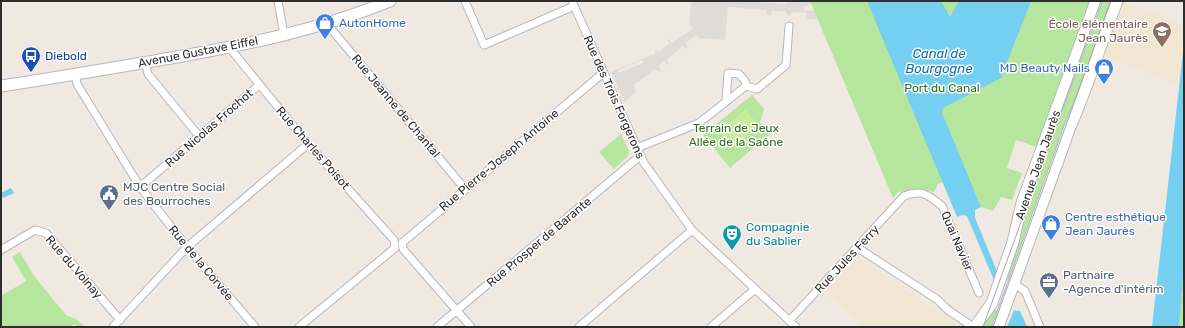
<svg xmlns="http://www.w3.org/2000/svg" width="1185" height="328" viewBox="0 0 1185 328" font-family="Rubik,sans-serif">
<rect width="100%" height="100%" fill="#efe9e1"/>
<path fill="#f0e6d1" d="M1124 2 1184 25 1180 85 1105 56Z
M858 258 956 324 959 327H863L825 293Z"/>
<path fill="#b6e59e" d="M810 1H1093L1040 148 1016 140 1007 168 1022 173 1012 200 1001 197 993 211 981 207 966 172 938 184 934 192 922 189 898 192 893 198Z
M1099 1H1113L1011 281 1003 278 1023 212Z
M752 95 764 109 760 122 770 134 730 168 703 135Z
M621 134 629 151 627 157 614 169 599 152Z
M20 252 34 276 66 315 76 319 85 327H78L75 324 69 327H1V296L26 281 12 257Z
M1183 278 1184 327H1179V320Z
M991 308 1000 311 994 327H980Z"/>
<path fill="#c9ec9a" d="M745 110 760 126 732 148 718 131Z"/>
<path fill="#dfdcd8" fill-rule="evenodd" d="M691 1H749L785 4 786 1H810L811 4 804 7V10L814 11 818 20 807 19 806 13 791 12 789 17 785 11H772L771 16 767 15 766 10 728 7 725 40 698 38 696 35 686 43 688 46 686 49 683 46 666 60 669 63 667 65 664 61 658 66 661 70 659 72 655 69 634 85 636 92 624 102 611 72 654 54 656 49 658 52 669 44 668 41H666L669 39 671 43 693 29 689 22ZM642 60 644 62 643 63 618 73 619 70Z"/>
<path fill="#75cff0" d="M867 1H941L950 17 959 1H1031L1001 78 943 108 942 113 981 207 975 210V218L1013 310 1020 311 1027 327H1007L1010 318 969 221 967 216 963 215 957 217Z
M1184 43V265L1179 327H1152Z
M11 188 14 193 3 198 1 193Z"/>
<path fill="#efe9e1" d="M998 269 1015 308 1007 327H1005L1008 318 992 283Z"/>
<g fill="none" stroke-linecap="round" stroke-linejoin="round">
<g stroke="#b4b7c1" stroke-width="9">
<path id="minor" d="M278 1 284 35
M465 1 484 45 574 6
M572 1 644 163 692 230 796 327
M327 24 465 189
M229 47 308 144 394 240 395 248 299 327
M145 62 148 74 199 136
M75 74 77 84 140 187 187 247 255 327
M746 86 757 89 786 65 789 26
M726 101 728 73 739 74 745 81 746 86
M637 148 699 123 746 86
M140 187 259 85
M858 248 938 300 948 310 973 327
M1 250 35 230 46 233 120 320
M1013 283 1025 291 1040 327
M789 321 904 196C921 189 929 195 942 206L979 293
M113 327 187 247 308 144
M437 327 640 156
M471 327 403 249 402 243 603 73
M579 327 692 230
M711 327 755 289"/>
</g>
<g stroke="#b4b7c1" stroke-width="13">
<path id="secondary" d="M1 86C60 77 118 67 177 57 250 44 321 29 390 1
M975 327 992 303 1013 242 1022 203 1096 1
M998 327 1070 127C1088 86 1101 43 1117 1"/>
</g>
<use href="#minor" stroke="#fff" stroke-width="7"/>
<use href="#secondary" stroke="#fff" stroke-width="11"/>
<path stroke="#a3a6b8" stroke-width="1" d="M983 327 1101 1
M993 327 1111 1"/>
</g>
<defs>
<g id="shop-pin" transform="scale(1)"><path d="M0 17L-7.5 6A9.5 9.5 0 1 1 7.5 6Z" fill="#3f7fe0" stroke="#fff"/><path d="M-5-2.5h2.3a2.7 3.5 0 0 1 5.4 0H5L5.5 6h-11ZM-1.5-2.5h3a1.5 2.3 0 0 0-3 0Z" fill="#fff"/></g>
<g id="school-pin" transform="scale(1)"><path d="M0 17L-7.5 6A9.5 9.5 0 1 1 7.5 6Z" fill="#8d6e63" stroke="#fff"/><path d="M0-5L7-2L0 1L-7-2ZM-4 1L0 2.5L4 1V4Q0 6-4 4Z" fill="#fff"/></g>
<g id="bus-pin" transform="scale(1)"><path d="M0 17L-7.5 6A9.5 9.5 0 1 1 7.5 6Z" fill="#1a4fb4" stroke="#fff"/><path d="M-5-6H5V4H4V6H2V4H-2V6H-4V4H-5ZM-3.5-4V0h7V-4ZM-3.5 1.2v1.5H-2V1.2ZM2 1.2v1.5H3.5V1.2Z" fill="#fff"/></g>
<g id="civic-pin" transform="scale(1)"><path d="M0 17L-7.5 6A9.5 9.5 0 1 1 7.5 6Z" fill="#5c6f8a" stroke="#fff"/><path d="M-.6-6.5H3V-4.5H.6V-3L4-1V1h2V6H-6V1h2V-1L-.6-3ZM-1.2 2.5V6h2.4V2.5Z" fill="#fff"/></g>
<g id="theatre-pin" transform="scale(1)"><path d="M0 17L-7.5 6A9.5 9.5 0 1 1 7.5 6Z" fill="#0f9aa8" stroke="#fff"/><path d="M-5-5.5Q0-4 5-5.5V0Q5 5 0 6Q-5 5-5 0ZM-3.3-2.5H-1v1.5H-3.3ZM1-2.5H3.3v1.5H1ZM-2.8 1Q0 5.5 2.8 1Z" fill="#fff"/></g>
<g id="office-pin" transform="scale(1)"><path d="M0 17L-7.5 6A9.5 9.5 0 1 1 7.5 6Z" fill="#5c6f8a" stroke="#fff"/><path d="M-6-3h4V-5.5h4V-3h4V5H-6ZM-1-4.5V-3h2v-1.5ZM-6 0V1H6V0Z" fill="#fff"/></g>
</defs>
<g fill-rule="evenodd">
<use href="#shop-pin" x="325" y="23"/>
<use href="#school-pin" x="1162" y="31"/>
<use href="#bus-pin" x="31" y="56"/>
<use href="#shop-pin" x="1104" y="68"/>
<use href="#civic-pin" x="109" y="194"/>
<use href="#shop-pin" x="1051" y="224"/>
<use href="#theatre-pin" x="732" y="234"/>
<use href="#office-pin" x="1049" y="282"/>
</g>
<g text-anchor="middle" stroke-width="3" stroke-linejoin="round" paint-order="stroke">
<g font-size="12" fill="#366cbe" stroke="#fff" text-anchor="start">
<text x="339" y="27">AutonHome</text>
<text x="1090" y="72" text-anchor="end">MD Beauty Nails</text>
<text x="1065" y="221">Centre esthétique<tspan x="1065" dy="14">Jean Jaurès</tspan></text>
</g>
<g font-size="12" fill="#785e54" stroke="#fff" text-anchor="end">
<text x="1148" y="28">École élémentaire<tspan x="1148" dy="14">Jean Jaurès</tspan></text>
</g>
<g font-size="12" fill="#2e2e2e" stroke="#fff">
<text transform="translate(198 52) rotate(-11)" y="4">Avenue Gustave Eiffel</text>
<text transform="translate(614 97) rotate(66)" y="4">Rue des Trois Forgerons</text>
<text transform="translate(396 106) rotate(50)" y="4">Rue Jeanne de Chantal</text>
<text transform="translate(209 128) rotate(-41)" y="4">Rue Nicolas Frochot</text>
<text transform="translate(313 148) rotate(49)" y="4">Rue Charles Poisot</text>
<text transform="translate(499 160) rotate(-40)" y="4">Rue Pierre-Joseph Antoine</text>
<text transform="translate(1038 165) rotate(-71)" y="4">Avenue Jean Jaurès</text>
<text transform="translate(957 241) rotate(67)" y="4">Quai Navier</text>
<text transform="translate(539 242) rotate(-40)" y="4">Rue Prosper de Barante</text>
<text transform="translate(847 259) rotate(-47)" y="4">Rue Jules Ferry</text>
<text transform="translate(201 263) rotate(50)" y="4">Rue de la Corvée</text>
<text transform="translate(74 267) rotate(49)" y="4">Rue du Volnay</text>
</g>
<g font-size="12" fill="#164399" stroke="#fff" text-anchor="start">
<text x="45" y="60">Diebold</text>
</g>
<g font-size="12" fill="#2c6e1b" stroke="#fff">
<text x="942" y="92">Port du Canal</text>
<text x="736" y="132">Terrain de Jeux<tspan x="736" dy="14">Allée de la Saône</tspan></text>
</g>
<g font-size="12" fill="#4e5e75" stroke="#fff" text-anchor="start">
<text x="123" y="191">MJC Centre Social<tspan x="123" dy="14">des Bourroches</tspan></text>
<text x="1063" y="279">Partnaire<tspan x="1063" dy="14">-Agence d'intérim</tspan></text>
</g>
<g font-size="12" fill="#0d838f" stroke="#fff" text-anchor="start">
<text x="746" y="231">Compagnie<tspan x="746" dy="14">du Sablier</tspan></text>
</g>
<g font-size="13" font-style="italic" fill="#0d6fa3" stroke="#fff">
<text x="939" y="58">Canal de<tspan x="939" dy="15">Bourgogne</tspan></text>
</g>
</g>
<rect width="1185" height="328" fill="none" stroke="#2e2e2e" stroke-width="4"/>
</svg>
